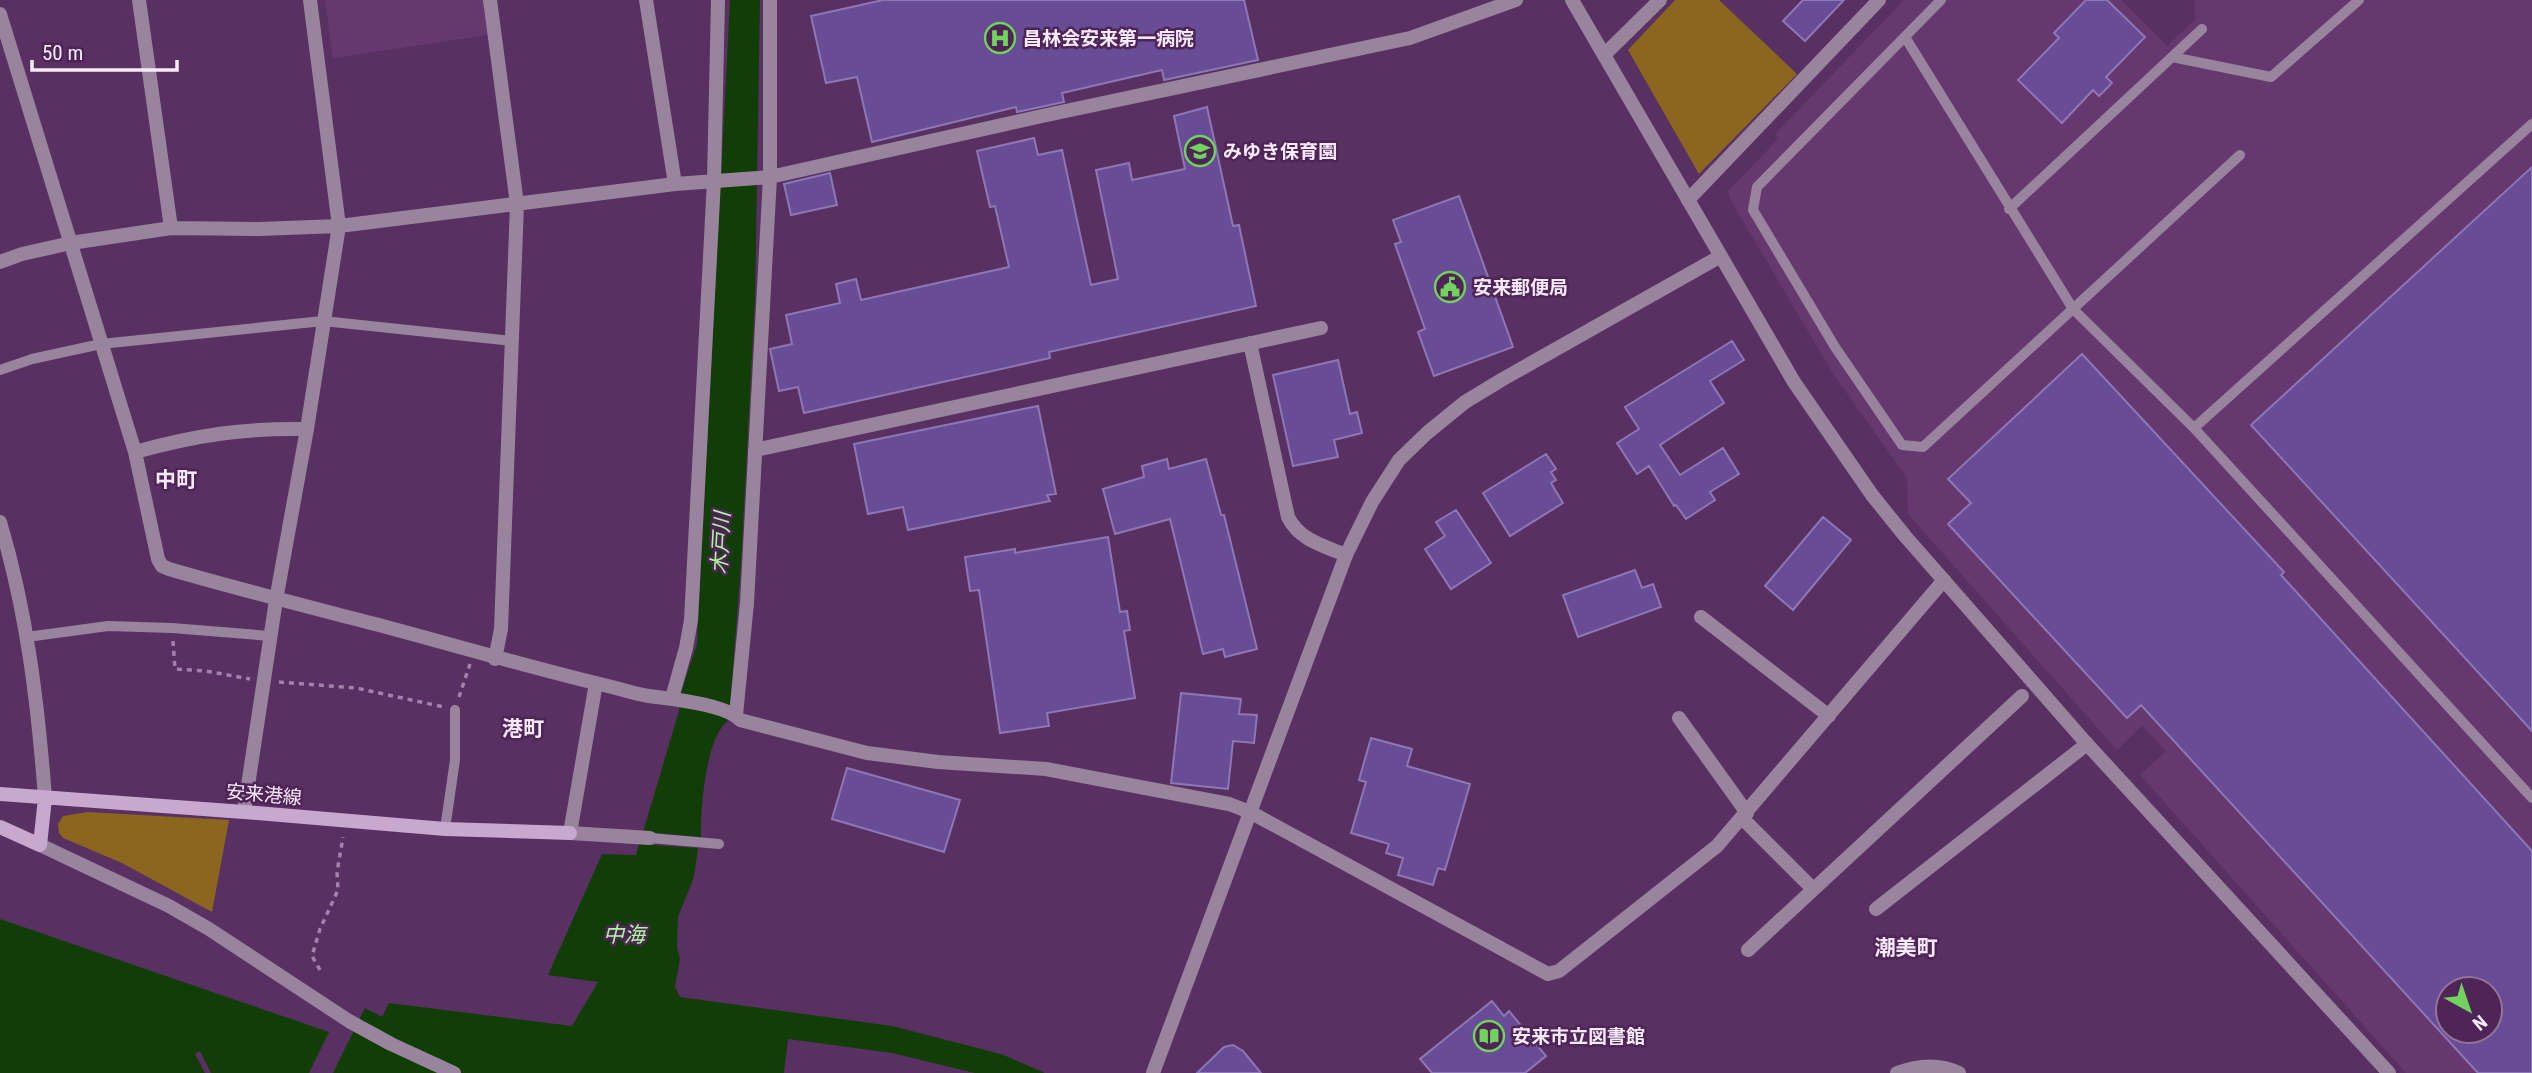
<svg xmlns="http://www.w3.org/2000/svg" width="2532" height="1073" viewBox="0 0 2532 1073" font-family="'Roboto Condensed','Noto Sans JP',sans-serif">
<rect width="100%" height="100%" fill="#593062"/>
<path fill="#663870" fill-rule="evenodd" d="M325 0H483L488 35 333 58Z
M1904 0H2121L2167 46 2195 20 2194 0H2532V1073H2406L2140 775 2166 751 2142 726 2117 750 1908 514 1907 478 1834 375 1731 201 1728 191 1778 139 1775 134ZM2448 989H2490V1031H2448Z"/>
<path fill="#8b661f" d="M1675 0H1719L1797 74 1699 174 1628 50Z
M88 812 229 820 212 912 122 863 63 838 59 833 58 824 63 816Z"/>
<path fill="#113e07" d="M730 0H760L755 299 741 564 730 707 727 722C706 737 700 811 701 837L643 832 679 711 680 695 697 644Z
M639 844 698 848 694 877 678 917 677 947 680 959 675 987 680 997 892 1026 1001 1054 1045 1073H975L892 1053 788 1039 784 1073H333L365 1008 382 1017 389 1003 572 1026 598 982 548 975 602 854 636 855Z
M0 919 329 1032 309 1073H211L200 1051 195 1054 205 1073H0Z"/>
<path fill="#694c96" stroke="#8d77b5" stroke-width="2" fill-rule="evenodd" d="M883 0H1244L1258 60 1164 80 1162 70 1062 93 1064 102 1017 112 1016 107 872 142 857 77 826 83 811 16Z
M1803 0H1844L1805 41 1783 21Z
M2086 0H2107L2145 37 2106 77 2112 83 2099 96 2093 90 2062 123 2018 80 2059 38 2054 33Z
M1207 107 1233 226 1239 225 1256 306 1049 352 1050 358 804 413 798 387 779 391 770 349 792 344 786 315 840 303 836 284 856 279 861 300 1009 267 995 206 990 207 977 151 1034 138 1038 155 1062 150 1091 285 1118 279 1096 170 1129 163 1132 180 1185 169 1174 116Z
M2532 167V731L2251 425Z
M830 173 837 205 791 215 784 184Z
M1459 196 1513 347 1434 376 1418 332 1425 329 1395 244 1401 242 1393 220Z
M1732 341 1744 360 1710 381 1724 403 1660 445 1680 475 1723 448 1739 474 1710 492 1715 500 1686 519 1676 505 1674 506 1649 466 1637 474 1617 443 1639 429 1625 407Z
M2082 354 2284 572 2281 575 2532 851V1073H2478L2141 705 2127 718 1948 524 1971 503 1948 479ZM2448 989H2490V1031H2448Z
M1338 360 1350 414 1357 412 1362 433 1334 440 1338 457 1293 466 1273 375Z
M1038 406 1056 494 1047 495 1050 501 908 530 903 507 868 514 854 444Z
M1546 454 1556 469 1551 472 1556 480 1551 483 1563 503 1510 536 1483 493Z
M1167 459 1169 469 1206 459 1221 515H1224L1257 649 1225 657 1223 649 1203 654 1170 519 1115 534 1103 489 1144 477 1142 466Z
M1456 510 1491 563 1451 589 1425 549 1445 536 1436 522Z
M1823 517 1851 540 1793 610 1765 586Z
M1108 537 1120 612 1127 611 1130 630 1124 631 1135 698 1047 713 1049 726 1000 733 979 590 970 591 965 557 1015 549V553Z
M1635 570 1642 588 1653 584 1661 607 1578 637 1563 595Z
M1181 693 1241 699 1239 714 1257 715 1254 743 1233 741 1228 789 1171 783Z
M1371 738 1412 749 1407 766 1470 784 1445 870 1438 868 1433 885 1398 875 1403 858 1386 853 1389 844 1351 833 1366 782 1359 780Z
M847 768 960 800 944 852 832 819Z
M1492 1001 1504 1016 1509 1011 1546 1056 1525 1073H1432L1420 1059Z
M1233 1045 1243 1051 1261 1073H1197L1224 1047Z"/>
<g fill="none" stroke-linecap="round" stroke-linejoin="round">
<path stroke="#a184a8" stroke-width="3.5" stroke-dasharray="5 5" stroke-linecap="butt" d="M173 641 175 669 206 671 250 679
M279 682 356 688 444 707
M459 697 470 664
M320 970 312 956 320 929 338 890 337 872 343 837"/>
<path stroke="#99849d" stroke-width="10" d="M1941 0 1757 187 1753 210 1835 347 1902 445 1923 447 2240 155
M1905 37 2073 309 2194 428
M2172 57 2271 77 2359 0
M2532 124 2194 428 2532 798
M2009 209 2202 29
M0 370 32 359 101 344 323 321 513 341
M27 637 108 626 172 628 270 636
M445 829 455 760V710
M650 838 719 844"/>
<path stroke="#99849d" stroke-width="14" d="M139 0 171 228
M490 0 517 204 501 629 495 659
M646 0 675 184
M0 14 135 452 158 559 162 566 169 569C237 589 306 606 375 624 454 645 532 668 612 687 624 690 636 694 649 696 670 699 726 704 740 720L867 753 938 762 1046 769 1229 804 1250 812 1548 974 1559 971 1717 846 1944 580
M1604 55 1660 0
M1688 200 1879 0
M0 262 22 254 71 243 171 228 259 229 339 226 675 184 770 177 1042 116 1410 38 1516 0
M1250 343 1288 517C1299 540 1324 546 1346 555
M755 450 1321 328
M135 452C197 435 243 428 307 429
M0 522C27 612 38 704 45 798
M1701 617 1829 716
M596 683 570 833 650 838
M672 698 686 648 691 620 714 180 718 0
M736 715 747 603 770 177V0
M1679 718 1747 813
M244 812 276 600 307 429 339 226 310 0
M1743 819 1813 889
M1876 909 2087 744
M1748 950 2022 696
M1897 1073C1918 1065 1938 1063 1959 1073"/>
<path stroke="#99849d" stroke-width="14" d="M1572 0 1794 382 1872 495 1905 536 2087 744 2389 1073
M40 845 169 906 209 929 349 1021 391 1044 454 1073
M1153 1073 1346 555 1372 502 1399 460 1427 433 1465 402 1503 379 1721 256"/>
<path stroke="#c8a8cf" stroke-width="14" d="M0 794 244 812 445 829 570 833
M0 827 40 845 45 798"/>
</g>
<defs>
<g id="hospital-ring" transform="scale(1.575)"><circle r="9.5" fill="#4e2556" stroke="#71d25e" stroke-width="1.5"/><path d="M-5-5h3v3.5h4V-5h3V5h-3V1.5h-4V5h-3Z" fill="#71d25e"/></g>
<g id="school-ring" transform="scale(1.575)"><circle r="9.5" fill="#4e2556" stroke="#71d25e" stroke-width="1.5"/><path d="M0-5L7-2L0 1L-7-2ZM-4 1L0 2.5L4 1V4Q0 6-4 4Z" fill="#71d25e"/></g>
<g id="civic-ring" transform="scale(1.575)"><circle r="9.5" fill="#4e2556" stroke="#71d25e" stroke-width="1.5"/><path d="M-.6-6.5H3V-4.5H.6V-3L4-1V1h2V6H-6V1h2V-1L-.6-3ZM-1.2 2.5V6h2.4V2.5Z" fill="#71d25e"/></g>
<g id="library-ring" transform="scale(1.575)"><circle r="9.5" fill="#4e2556" stroke="#71d25e" stroke-width="1.5"/><path d="M-6-4Q-3-5.5-.7-3.5V5Q-3 3-6 4ZM6-4Q3-5.5 .7-3.5V5Q3 3 6 4Z" fill="#71d25e"/></g>
</defs>
<g fill-rule="evenodd">
<use href="#hospital-ring" x="1000" y="38"/>
<use href="#school-ring" x="1200" y="151"/>
<use href="#civic-ring" x="1450" y="287"/>
<use href="#library-ring" x="1489" y="1036"/>
</g>
<g text-anchor="middle" stroke-width="5" stroke-linejoin="round" paint-order="stroke">
<g font-size="19" font-weight="bold" fill="#f8eafc" stroke="#4e2556" text-anchor="start">
<text x="1023" y="45">昌林会安来第一病院</text>
<text x="1223" y="158">みゆき保育園</text>
<text x="1473" y="294">安来郵便局</text>
<text x="1512" y="1043">安来市立図書館</text>
</g>
<g font-size="19" fill="#f8eafc" stroke="#4e2556">
<text transform="translate(264 794) rotate(5)" y="7">安来港線</text>
</g>
<g font-size="21" font-weight="bold" fill="#f8eafc" stroke="#4e2556">
<text x="176" y="487">中町</text>
<text x="523" y="736">港町</text>
<text x="1906" y="955">潮美町</text>
</g>
<g font-size="21" font-style="italic" fill="#aaf99a" stroke="#4e2556">
<text transform="translate(721 543) rotate(-87)" y="7">木戸川</text>
<text x="624" y="942">中海</text>
</g>
</g>
<g transform="translate(2469 1010) rotate(140)"><circle r="33" fill="#4e2556" stroke="#927498" stroke-width="2"/>
<path d="M0-5L12 26L0 18L-12 26Z" fill="#71d25e"/>
<text y="-10" font-size="19" font-weight="bold" text-anchor="middle" fill="#f8eafc">N</text>
</g>
<path d="M32 60v10h145v-10" fill="none" stroke="#f8eafc" stroke-width="3.5"/>
<text x="42" y="60" font-size="21" fill="#f8eafc" stroke="#4e2556" stroke-width="5" paint-order="stroke">50 m</text>
</svg>
